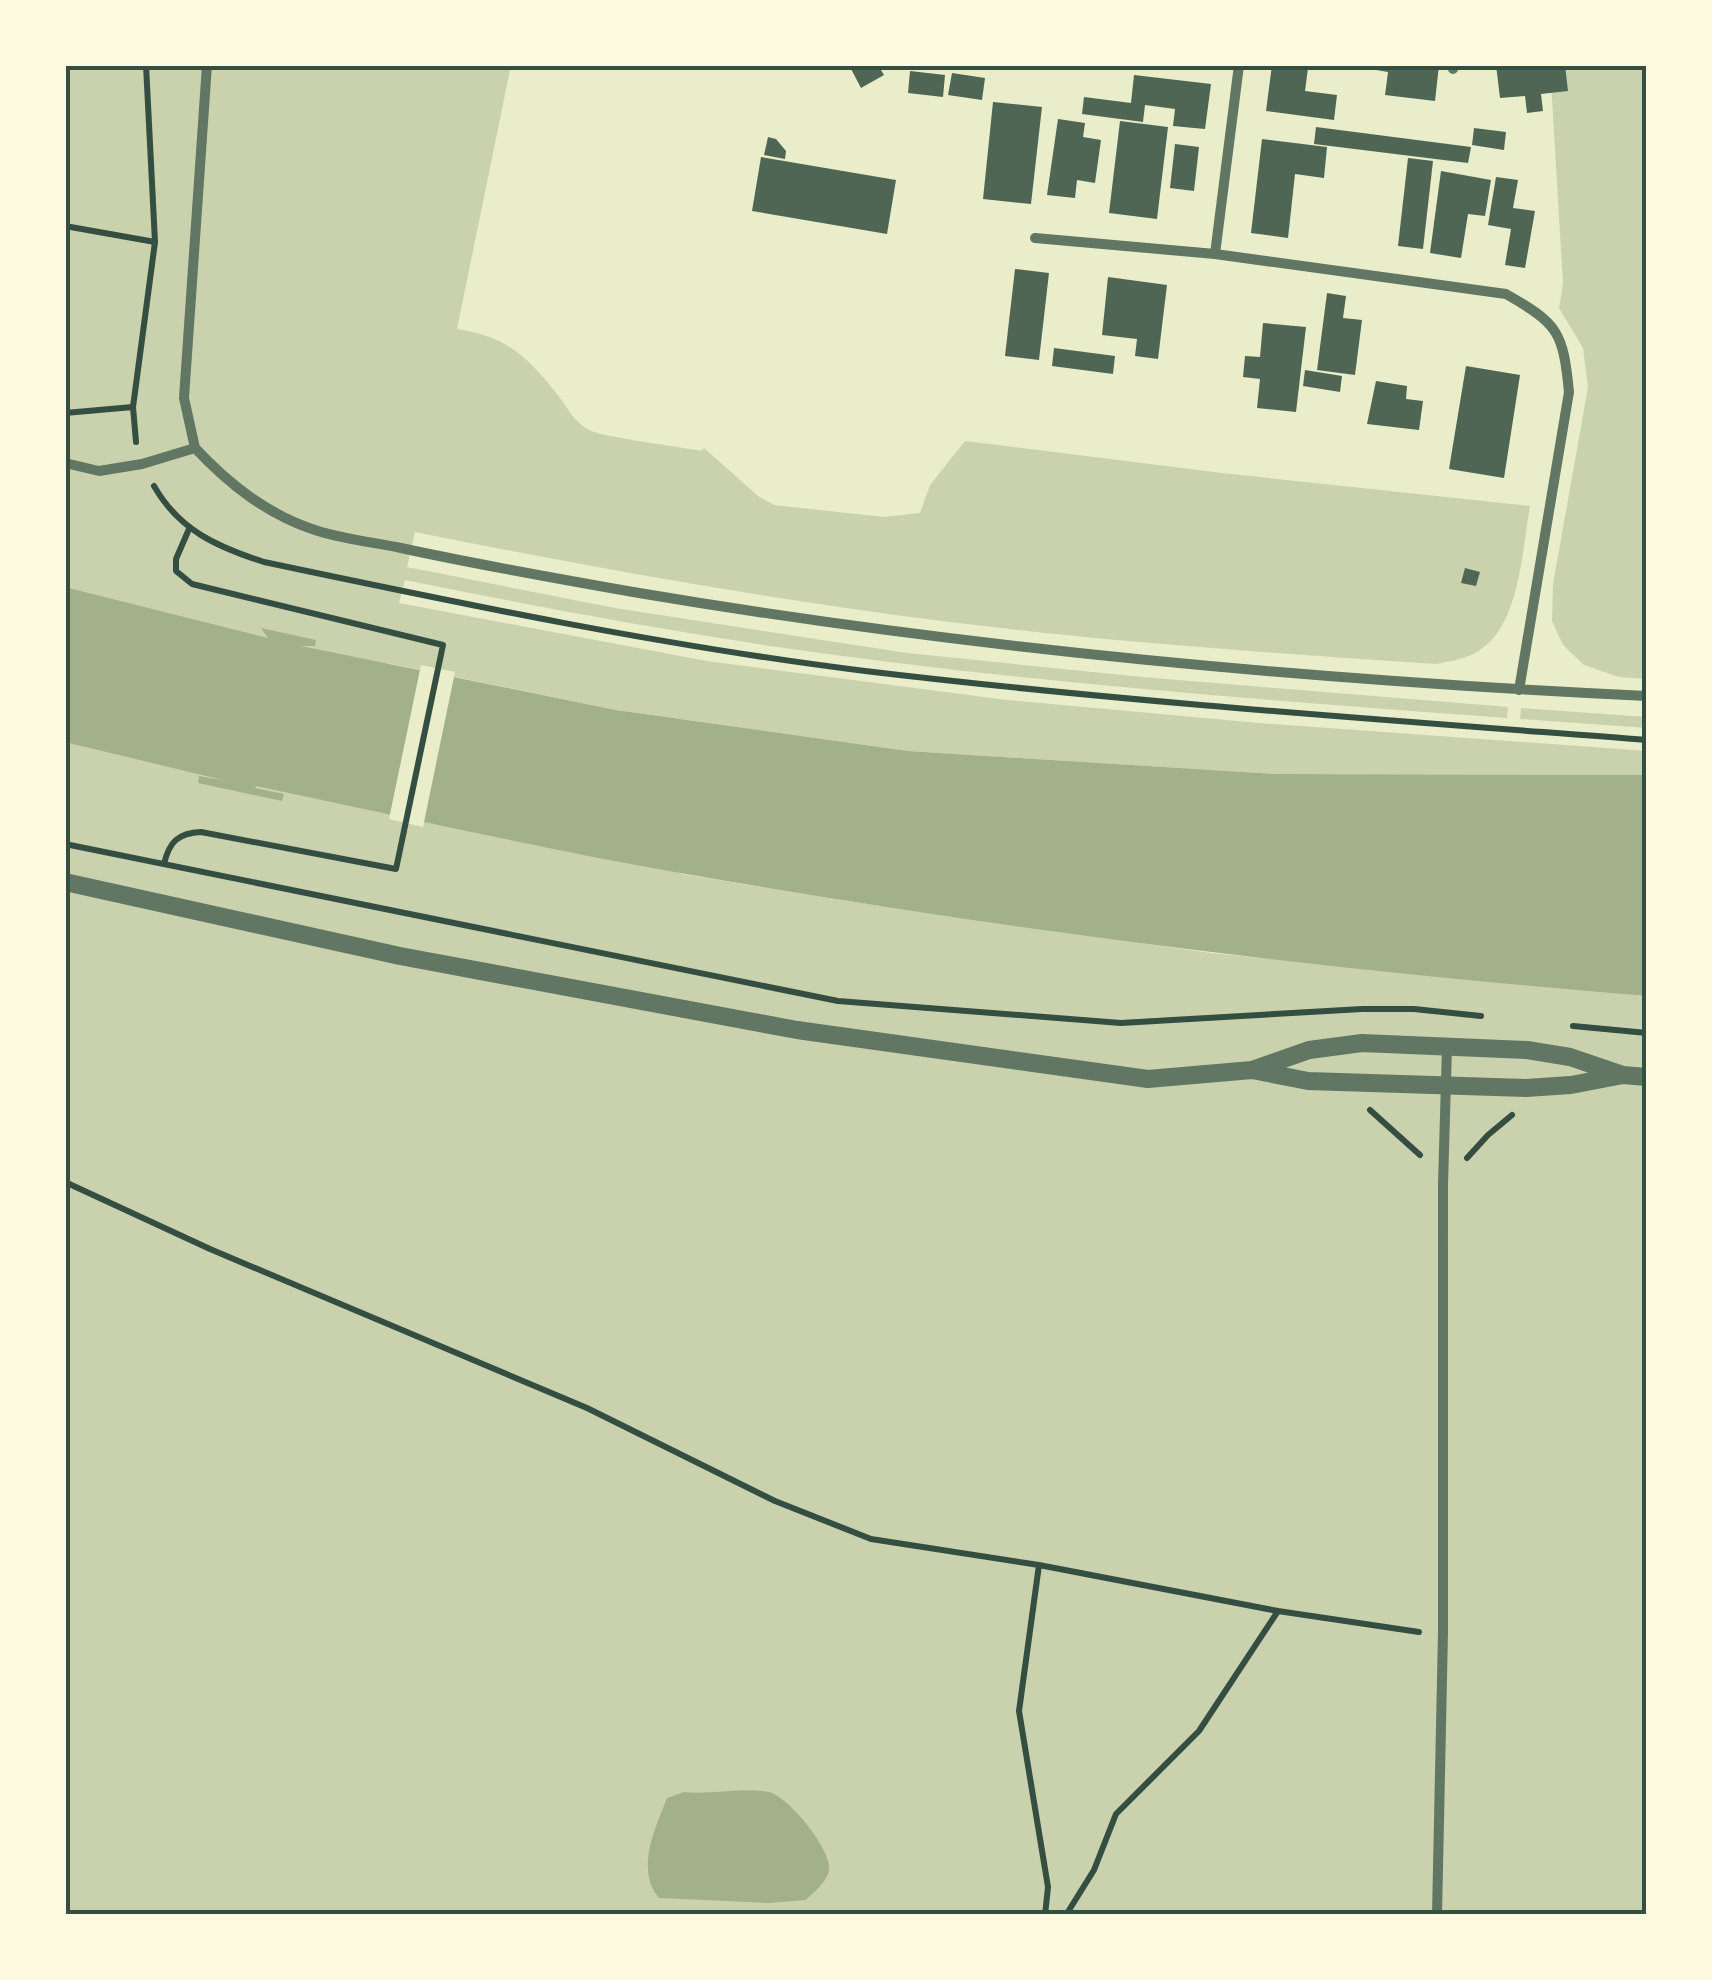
<svg xmlns="http://www.w3.org/2000/svg" width="1712" height="1980" viewBox="0 0 1712 1980" font-family="Poppins,sans-serif">
<rect width="100%" height="100%" fill="#e9edc9"/>
<path fill="#cad2ad" d="M65 65H511L457 329C507 337 526 355 557 394 567 407 573 420 587 429 603 438 678 446 701 451L704 448 758 496 774 505 884 517 920 513 930 485 965 441 1222 473 1530 506C1522 550 1520 624 1480 650 1468 659 1450 661 1436 664 1302 655 1168 646 1036 632 827 610 620 573 415 532L407 567 615 608 907 653 1142 677 1508 707 1507 718C1263 700 1019 682 777 647 652 628 528 605 405 580L399 603 707 661 1007 700 1259 723 1647 751V775L1275 774 908 751 616 710 387 663 682 874 847 901 1211 953 1647 996V1915H65Z
M1550 65H1647V679L1619 677 1584 665 1563 645 1552 621 1553 584 1588 387 1583 348 1559 308 1563 284Z
M1521 708 1647 717V728L1520 719Z"/>
<path fill="#a3b18a" d="M65 587 268 638 261 628 316 640 315 646H301L616 710 908 751 1275 774 1647 775V996C1325 970 1005 930 686 874 542 849 399 816 256 786L255 788 284 794 282 801 198 783 199 776 227 781 65 742Z
M684 1792C712 1795 743 1787 769 1792 789 1797 831 1849 829 1869 828 1881 814 1892 806 1900L769 1903 659 1898C635 1869 655 1829 667 1798Z"/>
<path fill="#e9edc9" d="M421 665 455 672 423 827 389 819Z"/>
<path fill="#4f6655" d="M849 65H878L884 75 861 88Z
M1272 65 1308 68 1305 91 1337 95 1334 120 1266 111Z
M1347 65H1439L1435 101 1385 95 1388 72Z
M1496 65H1565L1568 91 1541 94 1543 111 1527 113 1525 96 1500 98Z
M910 71 945 75 943 97 908 93Z
M952 73 985 78 982 100 948 95Z
M1134 75 1211 84 1205 129 1173 126 1175 109 1145 105 1143 122 1082 114 1084 97 1131 103Z
M993 102 1042 107 1031 204 983 199Z
M1058 119 1085 123 1083 137 1101 140 1095 183 1077 180 1075 198 1047 195Z
M1120 121 1168 127 1157 219 1109 213Z
M1316 127 1471 147 1468 163 1314 144Z
M1474 128 1506 132 1504 150 1472 145Z
M768 137 776 139 786 151 785 159 764 155Z
M1262 139 1327 147 1324 178 1295 174 1288 238 1251 233Z
M1175 144 1199 147 1194 191 1170 188Z
M761 157 896 180 887 234 752 211Z
M1408 158 1433 161 1423 249 1398 246Z
M1441 171 1491 180 1485 216 1468 214 1461 258 1430 253Z
M1496 177 1518 180 1513 208 1535 211 1525 268 1505 265 1511 229 1488 225Z
M1015 269 1049 273 1039 360 1005 356Z
M1108 277 1167 285 1158 359 1135 356 1137 339 1102 335Z
M1327 293 1346 296 1343 318 1362 320 1355 375 1317 370Z
M1263 323 1306 327 1296 412 1257 408 1260 379 1243 377 1245 356 1260 357Z
M1054 348 1115 356 1113 374 1052 366Z
M1466 366 1520 375 1504 478 1449 469Z
M1305 370 1342 376 1340 392 1303 386Z
M1376 381 1407 386 1406 399 1423 401 1419 430 1367 424Z
M1465 568 1480 572 1476 586 1461 583Z"/>
<g fill="none" stroke-linecap="round" stroke-linejoin="round">
<path stroke="#344e41" stroke-width="6" d="M65 226 155 242
M65 413 133 407
M136 442 133 407 155 242 146 65
M154 486C179 530 217 547 264 562 463 604 663 646 865 671 1125 702 1386 720 1647 740
M65 844 838 1001 1121 1023 1362 1009H1414L1481 1016
M164 864C169 842 178 833 201 832L396 869 443 645 192 584 176 571V559L189 529
M1573 1026 1647 1033
M1370 1110 1420 1155
M1467 1158 1488 1135 1512 1115
M65 1182 210 1249 587 1408 775 1501 871 1539 1039 1565 1278 1611 1419 1632
M1039 1565 1019 1711 1048 1887 1045 1915
M1066 1915 1094 1870 1116 1814 1199 1731 1278 1611"/>
<path stroke="#617663" stroke-width="10" d="M1239 65 1215 254 1506 294C1558 324 1563 331 1569 392L1519 690
M1453 65V69
M1035 238 1215 254
M195 448 184 398 207 65
M65 463 99 471 142 464 195 448C228 483 265 513 312 529 340 539 372 542 401 548 479 565 559 579 639 593 971 649 1310 680 1647 696
M1437 1915 1443 1632V1184L1447 1047"/>
<path stroke="#617663" stroke-width="18" d="M65 882 400 956 797 1030 1148 1079 1252 1070 1309 1050 1362 1043 1527 1050 1570 1057 1623 1075
M1252 1070 1308 1081 1526 1088 1571 1085 1623 1075 1647 1077"/>
</g>
<rect width="1712" height="1980" fill="none" stroke="#fefae0" stroke-width="135"/>
<rect x="68" y="68" width="1576" height="1844" fill="none" stroke="#344e41" stroke-width="4"/>
</svg>
